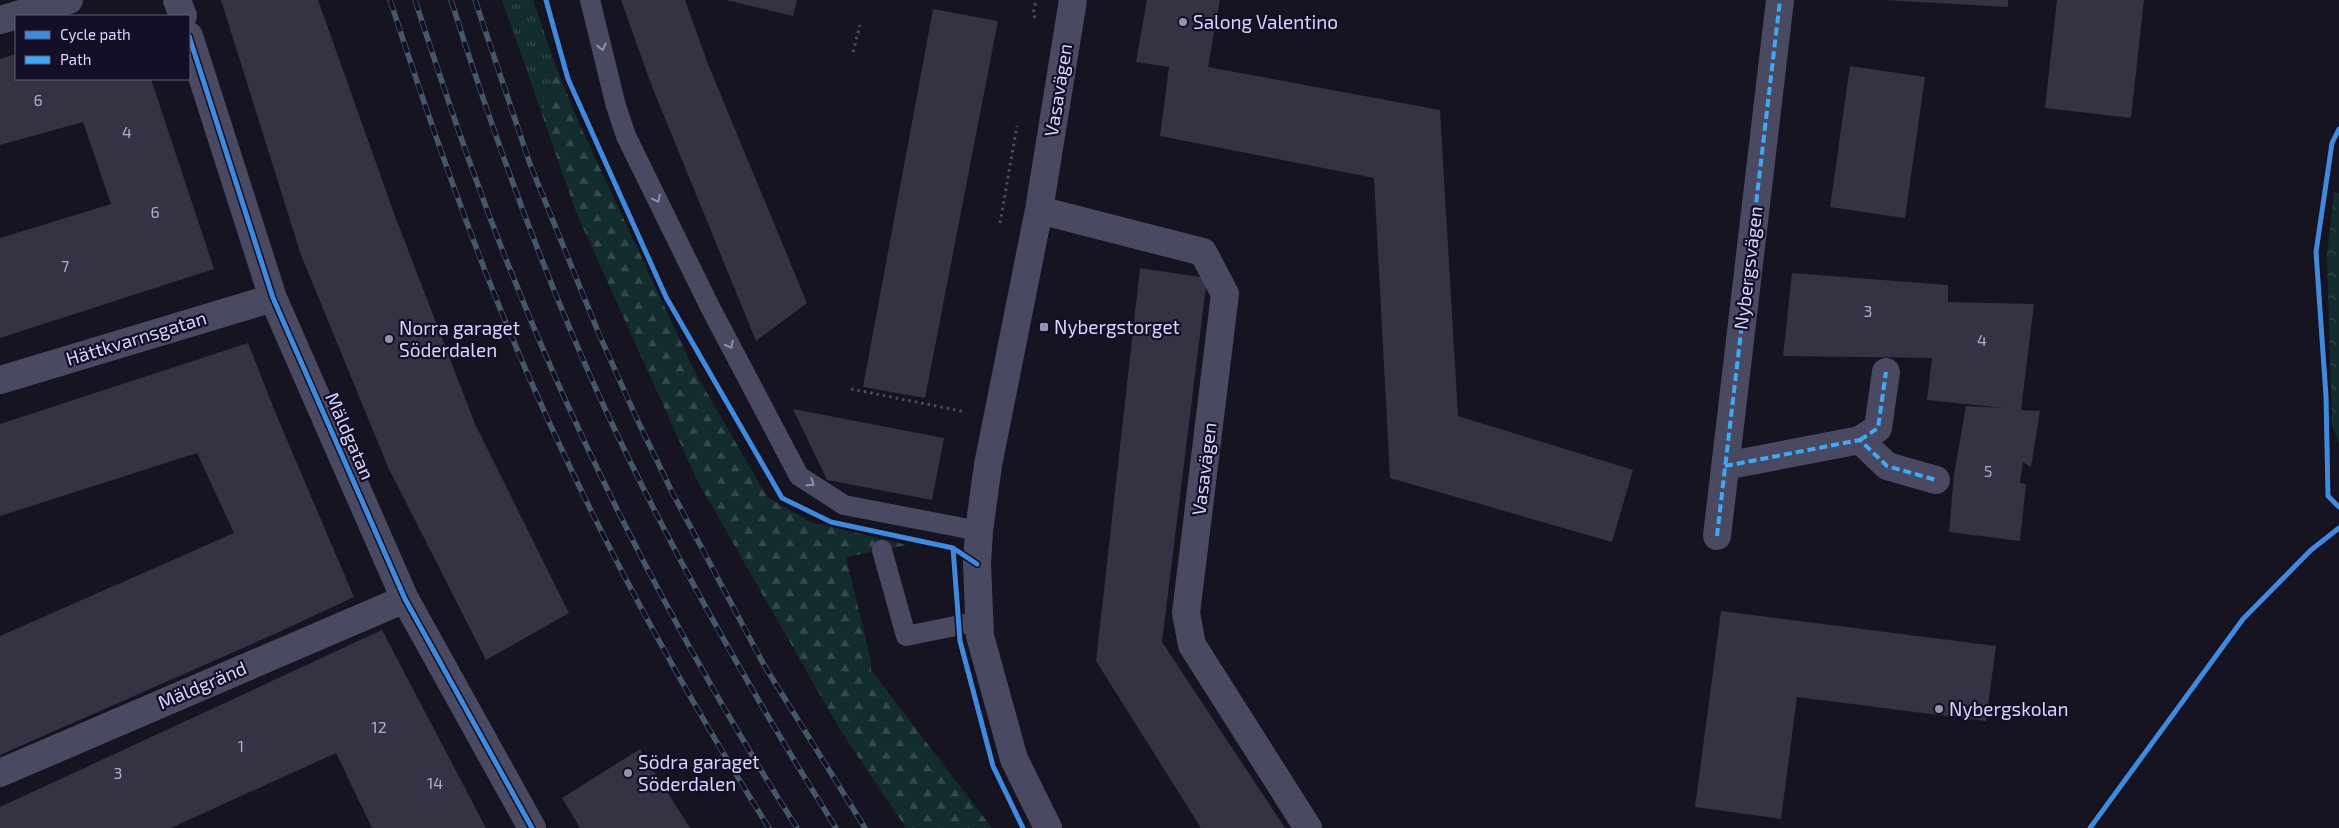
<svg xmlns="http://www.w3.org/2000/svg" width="2339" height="828" viewBox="0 0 2339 828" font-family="'Exo 2',sans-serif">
<defs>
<pattern id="grass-tufts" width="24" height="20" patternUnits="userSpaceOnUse" patternTransform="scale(1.25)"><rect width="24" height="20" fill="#132c2d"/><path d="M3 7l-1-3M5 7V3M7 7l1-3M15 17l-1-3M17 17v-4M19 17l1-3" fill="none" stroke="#354a4c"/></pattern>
<pattern id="forest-firs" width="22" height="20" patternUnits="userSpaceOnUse" patternTransform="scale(1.25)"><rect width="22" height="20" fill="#132c2d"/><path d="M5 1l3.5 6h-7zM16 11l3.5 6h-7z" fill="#354a4c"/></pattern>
<pattern id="park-crowns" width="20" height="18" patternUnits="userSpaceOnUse" patternTransform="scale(1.25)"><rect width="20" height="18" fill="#132c2d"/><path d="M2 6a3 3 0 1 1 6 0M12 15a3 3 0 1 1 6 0" fill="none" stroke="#354a4c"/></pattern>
</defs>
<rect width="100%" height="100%" fill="#161421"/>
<path fill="url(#grass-tufts)" d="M502 0H533L555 64 542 114Z"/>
<path fill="url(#forest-firs)" d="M555 64 577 119 695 372 767 497 811 522 907 545 846 557 871 661V670L992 828H906L842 733 697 480 576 212 542 114Z"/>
<path fill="url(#park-crowns)" d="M2334 192 2339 193V444L2332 424 2327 256Z"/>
<path fill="#343243" d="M221 0H318L395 216 475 424 569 613 486 660 388 467 301 255Z
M621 0H685L708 64 807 303 756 341 651 84Z
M726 0H797L793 16Z
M1147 0H1220L1208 67 1440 110 1458 416 1633 470 1612 542 1390 478 1374 178 1160 136 1169 67 1136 62Z
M1883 0H2008V7Z
M2057 0H2144L2131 118 2045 108Z
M933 9 998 21 925 398 863 387Z
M16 54V79H151L214 269 0 338V238L111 204 83 122 0 145V59Z
M1850 66 1925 77 1905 218 1830 207Z
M1140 268 1207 278 1162 642 1285 828H1201L1096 661Z
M1792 273 1948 285V302L2034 304 2021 410 2040 411 2031 467 2023 462 2020 483 2026 484 2020 541 1949 532 1954 474 1966 406 2005 408 1927 400 1932 358 1783 356Z
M248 343 278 419 354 597 279 632 0 755V636L234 533 197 453 0 516V424Z
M793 409 944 438 932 500 827 480Z
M1721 611 1996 646 1986 721 1797 697 1781 819 1695 807Z
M382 630 486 828H372L336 753 171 828H0V807Z
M640 749 690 828H580L562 798Z"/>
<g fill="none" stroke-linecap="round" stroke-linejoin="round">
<path stroke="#44505f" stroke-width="3" stroke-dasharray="2.5 4" stroke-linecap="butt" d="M1035 18 1033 13 1036 0
M853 52 860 25
M1000 223 1017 126
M851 389 966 412"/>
<path stroke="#4a4962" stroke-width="20" d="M590 0 616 106 626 136 710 307 799 476 844 505 979 531
M882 550 906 636 980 621"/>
<path stroke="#4a4962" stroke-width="28" d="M177 0 183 16
M0 20 69 0
M189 36 273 298 405 599 532 828
M1039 210 1203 252 1225 294 1186 613 1192 645 1308 828
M0 380 273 298
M1860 440 1878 428 1886 372
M1725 466 1860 440 1887 466 1936 480
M1717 536 1780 0
M0 773 405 599
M1048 828 1014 759 980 636 977 564 979 531 988 465 1039 210 1073 0"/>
<g stroke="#43596b" stroke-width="5.5">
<path id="rail" d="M390 0C420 92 451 183 486 273 561 466 659 652 769 828
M415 0C434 58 453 117 474 174 556 403 667 623 797 828
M451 0C495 140 545 279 607 413 674 557 752 694 836 828
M475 0 530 164 599 334 636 417 672 492 764 665 865 828"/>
</g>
<use href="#rail" stroke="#130f26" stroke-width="4" stroke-dasharray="11" stroke-linecap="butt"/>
<path stroke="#3fa9f5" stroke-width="4" stroke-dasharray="8 4" stroke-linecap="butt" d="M1860 440 1878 428 1886 372
M1725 466 1860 440 1887 466 1936 480
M1717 536 1780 0"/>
<g stroke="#130f26" stroke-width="8">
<path id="cycleway" d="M546 0 568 79 666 297 782 498 831 522 953 548 977 564
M189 36 273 298 405 599 532 828
M2339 129 2332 143 2316 252 2326 396 2328 496 2339 507
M953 548 960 641 993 766 1023 828
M2090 828 2243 619 2311 550 2339 528"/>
</g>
<use href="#cycleway" stroke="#408adc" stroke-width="5"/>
</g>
<defs><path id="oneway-chevron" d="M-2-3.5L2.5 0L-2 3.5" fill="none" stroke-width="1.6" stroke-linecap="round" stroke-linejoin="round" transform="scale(1.25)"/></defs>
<g stroke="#928eb0">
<use href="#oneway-chevron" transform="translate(602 47) rotate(76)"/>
<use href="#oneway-chevron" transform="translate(657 199) rotate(64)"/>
<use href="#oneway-chevron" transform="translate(730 345) rotate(62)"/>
<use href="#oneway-chevron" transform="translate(811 483) rotate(33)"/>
</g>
<g fill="#9591b1" stroke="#130f26" stroke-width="2">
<circle cx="1183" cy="22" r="5"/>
<rect x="1039" y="322" width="10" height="10" rx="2.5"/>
<circle cx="389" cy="339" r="5"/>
<circle cx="1939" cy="709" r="5"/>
<circle cx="628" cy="773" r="5"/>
</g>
<g text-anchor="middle" stroke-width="4.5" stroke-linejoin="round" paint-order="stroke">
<g font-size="16" fill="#b0acd0">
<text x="38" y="106">6</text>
<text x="127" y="138">4</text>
<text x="155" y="218">6</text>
<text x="65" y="272">7</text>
<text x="1868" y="317">3</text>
<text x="1982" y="346">4</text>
<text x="1988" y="477">5</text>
<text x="379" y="733">12</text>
<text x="241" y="752">1</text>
<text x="118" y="779">3</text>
<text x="435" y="789">14</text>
</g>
<g font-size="19" fill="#d9d4ff" stroke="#130f26" text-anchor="start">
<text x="1193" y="29">Salong Valentino</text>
<text x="1054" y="334">Nybergstorget</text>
<text x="399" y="335">Norra garaget<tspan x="399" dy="22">Söderdalen</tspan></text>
<text x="1949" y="716">Nybergskolan</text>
<text x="638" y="769">Södra garaget<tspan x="638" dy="22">Söderdalen</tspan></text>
</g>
<g font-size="19" fill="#d9d4ff" stroke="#130f26">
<text transform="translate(1058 90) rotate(-81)" y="7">Vasavägen</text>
<text transform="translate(1748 268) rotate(-83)" y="7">Nybergsvägen</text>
<text transform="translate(136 338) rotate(-17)" y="7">Hättkvarnsgatan</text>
<text transform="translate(350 436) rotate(66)" y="7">Mäldgatan</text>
<text transform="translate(1204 469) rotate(-83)" y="7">Vasavägen</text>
<text transform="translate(202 685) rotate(-23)" y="7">Mäldgränd</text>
</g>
</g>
<rect x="15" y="15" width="175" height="65" fill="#130f26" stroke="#625e7d"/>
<rect x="25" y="31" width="25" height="8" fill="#408adc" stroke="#625e7d"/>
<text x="60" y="40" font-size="15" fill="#d9d4ff">Cycle path</text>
<rect x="25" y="56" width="25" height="8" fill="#3fa9f5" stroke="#625e7d"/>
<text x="60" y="65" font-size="15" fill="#d9d4ff">Path</text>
</svg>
